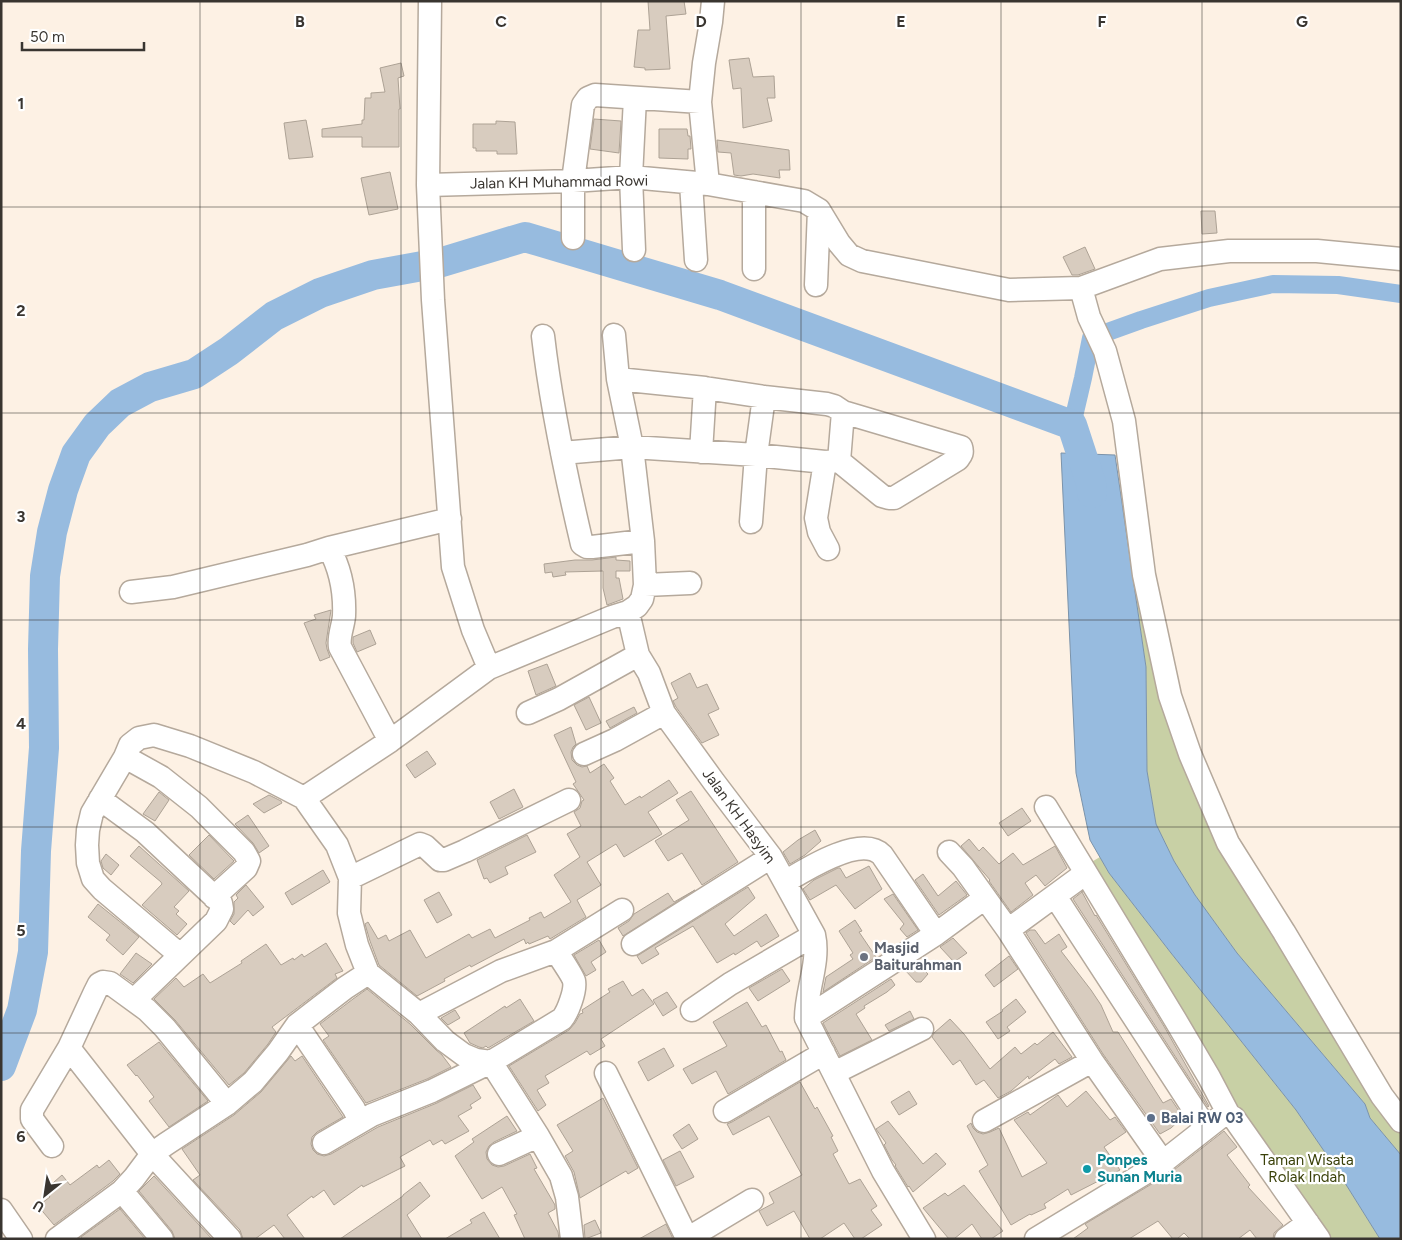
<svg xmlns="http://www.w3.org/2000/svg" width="1402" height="1240" viewBox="0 0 1402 1240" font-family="Figtree,sans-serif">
<rect width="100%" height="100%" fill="#fdf1e4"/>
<path fill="#c8d0a5" d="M1134 548 1208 812 1401 1126V1155L1370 1118 1365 1104 1237 953 1195 895 1174 861 1156 824 1147 771 1146 667 1129 549Z
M1100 857 1109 873 1171 953 1296 1110 1335 1167 1380 1239H1326L1209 1064 1083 867Z"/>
<path fill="#97bbdf" stroke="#7b93aa" d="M1061 453 1115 455 1146 667 1147 771 1156 824 1174 861 1195 895 1237 953 1365 1104 1370 1118 1401 1155V1239H1380L1335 1167 1296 1110 1171 953 1109 873 1090 840 1076 773Z"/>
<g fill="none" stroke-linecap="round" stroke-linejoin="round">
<path stroke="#97bbdf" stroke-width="18" d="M1072 425 1083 378 1091 338 1141 320 1209 298 1273 284 1338 285 1401 294"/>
<path stroke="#97bbdf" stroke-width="30" d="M1 1066 22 1010 33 952 36 851 44 748 43 649 45 576 52 532 63 490 76 454 97 425 120 403 150 387 194 374 229 351 274 316 320 293 373 275 439 263 525 237 720 295 1072 425 1091 483 1092 493"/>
</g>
<path fill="#d8ccbf" stroke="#ada295" d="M648 1H684L686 14 666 16 670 69 645 70V68L634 67 638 30H650Z
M749 58 753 77 774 76 775 98H767L772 121 743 128 741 88 733 89 729 60Z
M401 63 404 76 398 78 400 109H399V147H362V137H322V129L362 124V120H364L365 98H371V93L385 92 380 68Z
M594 119 621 121 619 153 590 149Z
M306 120 313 157 289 159 284 123Z
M496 121 515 122 517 154H497V151H476V148H473V124H496Z
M659 129H687L688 136H690L691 149H688V159L659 158Z
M717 140 789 150 790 170H779L780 178 753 174 741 176 734 175 731 153 718 152Z
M390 172 398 209 369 215 361 178Z
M1201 211H1215L1217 233 1202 234Z
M1085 247 1095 269 1078 275H1072L1063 257Z
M616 557V560L630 561V571H616V578H619L623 599 607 605 603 588V571L565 572 566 575 553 577 552 572 545 573 544 564 575 560H592Z
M331 610 326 643 327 649 330 657 320 661 304 623 316 619 314 615Z
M370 630 376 644 357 652 353 643V637Z
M547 664 556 686 536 695 528 671Z
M690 673 697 688 707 684 719 709 708 714 719 735 702 743 676 707 673 701 678 698 671 683Z
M589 697 601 723 586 730 574 705Z
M634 707 637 713 610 728 606 721Z
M571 727 576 744 573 747 571 752 572 760 577 765 582 767 587 766 590 773 604 764 614 778 610 781 625 805 640 796 641 798 669 780 678 793 648 812 662 834 624 857 616 844 587 862 601 885 577 900 586 917 550 939 548 936 529 944 528 942 526 944 524 939 471 967 470 965 444 979 445 981 417 996 379 965 370 941 365 924 368 922 378 939 386 935 389 941 410 930 426 958 469 934 472 938 490 929 495 938 530 920 529 918 541 912 544 918 571 902 554 875 580 857 567 834 581 826 574 812 580 808 582 801 584 800 573 784 576 782 554 735Z
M427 751 436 764 415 778 406 765Z
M514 789 523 807 499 819 490 802Z
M691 791 738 862 702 885 682 853 668 861 655 841 689 820 676 800Z
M159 792 169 800 155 821 143 814Z
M269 795 281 801 282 803 264 813 253 804Z
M1022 808 1031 821 1008 836 999 823Z
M248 815 269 846 259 853 253 843 235 824Z
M815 830 821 841 805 855 790 864 783 852 798 840Z
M209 835 234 861 214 879 189 855Z
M527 835 536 852 505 867 508 874 490 883 487 878 484 879 477 860Z
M969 839 979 851 983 847 999 864 1013 853 1023 865 1055 846 1067 868 1045 886 1036 875 1025 883 1033 895 1011 912 989 881 990 880 961 846Z
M139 846 189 891 174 907 179 911 176 914 187 924 177 935 142 905 162 884 161 882 130 856Z
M106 854 119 865 111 875 103 868 101 861Z
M869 866 882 889 855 909 836 885 810 900 803 889 814 880 838 868H840L846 878Z
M323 870 330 882 292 905 285 893Z
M923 874 938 896 956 881 967 895 939 915 915 880Z
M246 885 264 907 253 916 248 910 234 925 230 921 234 914V902L238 898 236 895Z
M748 887 755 898 725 924 734 936 766 914 779 936 761 947 757 941 735 955 734 953 717 963 693 926 655 948 659 954 642 964 637 956Z
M695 890 623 936 618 928 629 921 634 914 668 893 674 902Z
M439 892 452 915 437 923 424 900Z
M1082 892 1095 916 1096 915 1165 1028 1209 1106 1208 1107 1073 899Z
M893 894 918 930 907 937 900 929 904 924 884 899Z
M98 904 139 937 123 955 106 940 110 935 88 917Z
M855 920 862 931 859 932 876 957 823 992 826 977 853 959 850 955 853 953 839 931Z
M1030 930H1035L1045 944 1059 934 1067 947 1061 951 1091 990 1101 1005 1113 1032H1118L1163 1103 1171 1099 1183 1117 1171 1128 1160 1134 1103 1054 1026 933Z
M953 938 967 953 954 962 940 947Z
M599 940 606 952 591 962 596 970 586 976 574 955Z
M326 943 343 971 335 974 337 978 272 1027 276 1032 268 1044 244 1073 229 1085 175 1020 154 999 176 978 184 987 203 974 210 983 242 963 241 961 266 944 281 965 293 958 294 960 302 954 304 957Z
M136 953 152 964 133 983 120 974Z
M1009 956 1018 969 994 987 985 975Z
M916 962 928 974 921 982H916L905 970Z
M782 969 790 981 758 1001 749 988Z
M891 979 895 985 887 992 864 1006 865 1008 856 1014 872 1040 840 1056 823 1023Z
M623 981 632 996 643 989 654 1004 601 1039 605 1046 590 1055 587 1051 545 1076 549 1083 537 1090 546 1105 538 1111 509 1066 569 1030 575 1023 580 1014 583 1013 582 1010 610 992 608 989Z
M367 989 410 1024 436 1050 442 1055 451 1067 427 1079 366 1103 323 1040 329 1036 320 1024 353 999Z
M667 992 677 1007 663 1016 653 1000Z
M520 999 534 1021 488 1048 486 1046 483 1048 479 1047 470 1043 464 1033 505 1006 506 1008Z
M1016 999 1026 1012 1007 1027 1010 1031 998 1039 986 1022 1003 1011 1002 1010Z
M747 1002 762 1027 766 1025 780 1052 782 1051 786 1060 728 1094 716 1071 692 1084 683 1069 727 1046 713 1022Z
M455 1010 460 1018 448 1025 441 1018Z
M910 1011 914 1019 889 1031 885 1025Z
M950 1019 964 1034 990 1069 1015 1047 1021 1054 1035 1043 1037 1045 1053 1032 1072 1057 1059 1064 1055 1059 1029 1079 1028 1076 1011 1091 998 1098 984 1080 976 1085 960 1060 953 1065 932 1037 934 1033Z
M159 1042 208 1101 169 1127 149 1101 154 1097 137 1075 136 1076 127 1065Z
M664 1048 674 1066 648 1081 638 1062Z
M291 1056 295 1061 302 1056 343 1117 317 1132 312 1137 311 1144 313 1150 317 1154 324 1156 331 1154 378 1127 437 1103 473 1085 481 1098 470 1105 472 1108 458 1116 469 1131 445 1144 442 1140 433 1145 430 1140 400 1157 405 1166 363 1187 362 1185 334 1205 324 1190 313 1198 312 1196 287 1215 305 1239H285L274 1225 255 1239H243L240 1230 193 1180 200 1175 182 1149 234 1115 261 1092Z
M800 1082 815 1109 817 1107 833 1136 831 1137 838 1151 833 1154 849 1184 860 1179 877 1206 871 1210 882 1225 861 1239H855L844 1223 820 1239H810L794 1211 767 1226 759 1211 774 1203 769 1193 802 1175 769 1116 733 1135 727 1124 732 1122Z
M909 1091 917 1104 899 1115 891 1102Z
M1086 1091 1110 1120 1115 1117 1126 1132 1104 1147 1120 1170 1071 1195 1068 1189 1044 1204 1046 1208 1031 1215 1030 1214 1011 1225 979 1171 988 1165 967 1126 971 1123 973 1128 977 1132 983 1134 990 1132 999 1128 1022 1177 1047 1163 1014 1120 1028 1112 1030 1115 1058 1095 1067 1107Z
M603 1098 638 1168 628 1174 626 1171 580 1198 574 1172 565 1156 573 1151 557 1125Z
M507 1116 517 1131 494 1142 489 1146 486 1152 487 1159 492 1165 498 1167 504 1166 530 1154 537 1168 534 1169 555 1205V1209L548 1213 558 1232 559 1239H525L514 1215 517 1214 502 1187 482 1199 455 1156 474 1142 472 1139Z
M888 1121 923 1164 936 1153 946 1164 913 1192 909 1186 908 1187 895 1166 896 1165 892 1160 884 1145 886 1143 876 1129Z
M689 1124 698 1139 682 1149 673 1135Z
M1224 1131 1237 1147 1227 1155 1250 1185 1248 1187 1283 1225 1274 1233 1273 1239H1257L1250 1230 1238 1239H1190L1184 1233 1177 1239H1173L1158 1221 1129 1239H1073L1088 1228 1085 1224 1170 1173Z
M680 1151 694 1177 676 1186 663 1160Z
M109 1160 120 1174 113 1181 54 1225 38 1206 50 1197 45 1190 62 1175 70 1185 97 1165 99 1168Z
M154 1176 212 1239H175L172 1231 139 1191Z
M420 1182 430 1196 407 1215 422 1239H340L403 1196V1195Z
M964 1185 1003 1231 991 1239H982L972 1224 954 1239H949L923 1208 945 1193 948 1196Z
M120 1209 145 1239H82L81 1237Z
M484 1212 500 1239H445L472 1223 470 1220Z
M595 1220 601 1233 585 1239 584 1225Z
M666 1224 673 1239H639Z"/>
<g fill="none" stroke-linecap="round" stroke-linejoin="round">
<g stroke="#b5a99c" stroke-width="25">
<path id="minor" d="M430 1 428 185 573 181 631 177 708 184 804 201 819 210 839 243 849 255 862 261 1009 290 1081 288 1160 259 1229 251H1317L1401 259
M691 183 696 260
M708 184 700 102 704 63 711 22 713 1
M428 185 433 300 453 567 473 630 489 668
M754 192V269
M573 238V181L583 105 588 98 595 95 700 102
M634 250 631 177 635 98
M816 285 819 210
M1081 288 1089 317 1105 351 1124 421 1144 575 1170 696 1190 754 1228 843 1284 932 1382 1096 1401 1121
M543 336C551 406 566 476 582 544L587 547H592L643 541
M618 379 705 388 701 452
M705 388 764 397 827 404 834 406 843 412 839 461
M562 453 632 447 756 455 825 462 839 461 882 496 889 498H894L958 459C961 455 963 453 961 447L843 412
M825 462 816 518 819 532 828 549
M751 522 756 455 764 397
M329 548 450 519
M645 585 690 583
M131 592 173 587 307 555 329 548C340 568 345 593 344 616 343 627 338 637 340 647L390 741
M628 612 638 655 649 673 664 713 714 782 771 857 814 935C820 962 806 991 806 1018L883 1171 924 1239
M528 713 559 699 638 655
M584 754 615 740 664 713
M125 757 161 777 199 807 244 852 249 861 246 868 214 897
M304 798 390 741 489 668 612 617 628 612 637 606 642 599 645 585 643 541 632 447 618 379 614 335
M100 799 145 832 221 903 222 909 216 921 134 1000
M1046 807 1176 1021 1209 1077 1229 1115
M949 852 963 867 1008 930 1092 1061 1163 1162
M350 878 420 844 425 846 440 860H444L465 851 569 800
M785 882C805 870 861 834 882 855L936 934
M1055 896 1206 1128
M1008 930 1086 873
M633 944 771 857
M180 955 102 889 93 879 88 863 87 845 88 830 92 813 125 757 130 745 139 738 154 735 190 746 254 772 304 798 337 845 350 878 349 913 357 945 368 973
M692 1010 730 984 814 935
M419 1014 501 971 556 951 622 910
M806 1018 936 934 985 898
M297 1025 354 1109 360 1122
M69 1048 152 1154 230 1239
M491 1062 538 1136 561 1176 567 1197 572 1239
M606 1073 687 1238
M834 1073 922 1029
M725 1111 824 1053
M984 1121 1092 1061
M324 1143 372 1115 432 1091 491 1062 562 1019C568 1012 576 990 574 981 573 976 559 956 556 951
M52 1146 32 1119V1110L69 1048 95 992 99 984 103 982 110 983 147 1010 165 1028 227 1104
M499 1154 538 1136
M122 1191 162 1239
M1 1210 21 1239
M57 1239 122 1191 134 1178 152 1154 166 1144 227 1104 253 1082 278 1052 297 1025 345 988 368 973 419 1014 445 1041 464 1055 476 1060 491 1062
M687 1239 752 1200
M1036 1239 1163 1162 1223 1115H1229L1234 1118 1319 1239
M1286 1239 1308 1223"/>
</g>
<use href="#minor" stroke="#fff" stroke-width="22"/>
</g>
<path fill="none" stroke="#393530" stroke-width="1" stroke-opacity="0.55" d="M200 1V1239M401 1V1239M601 1V1239M801 1V1239M1001 1V1239M1202 1V1239M1 207H1401M1 413H1401M1 620H1401M1 827H1401M1 1033H1401"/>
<circle fill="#6b7280" stroke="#fff" stroke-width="2" cx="864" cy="957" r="5"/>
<circle fill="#5c6f8a" stroke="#fff" stroke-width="2" cx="1151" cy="1118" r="5"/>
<circle fill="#0f9aa8" stroke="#fff" stroke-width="2" cx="1087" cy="1169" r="5"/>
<g text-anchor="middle" stroke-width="4.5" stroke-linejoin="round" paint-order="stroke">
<g font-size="15" fill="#393530" stroke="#fff">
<text transform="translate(559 182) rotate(-1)" y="5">Jalan KH Muhammad Rowi</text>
<text transform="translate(739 816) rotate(54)" y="5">Jalan KH Hasyim</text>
</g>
<g font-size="15" font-weight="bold" fill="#5b616d" stroke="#fff" text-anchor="start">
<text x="874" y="953">Masjid<tspan x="874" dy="17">Baiturahman</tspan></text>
</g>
<g font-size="15" font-weight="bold" fill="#4e5e75" stroke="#fff" text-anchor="start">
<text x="1161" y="1123">Balai RW 03</text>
</g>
<g font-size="15" font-weight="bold" fill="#0d838f" stroke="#fff" text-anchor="start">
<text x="1097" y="1165">Ponpes<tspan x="1097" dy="17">Sunan Muria</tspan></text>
</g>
<g font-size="15" fill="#3a4109" stroke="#fff">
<text x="1307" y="1165">Taman Wisata<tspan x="1307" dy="17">Rolak Indah</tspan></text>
</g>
</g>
<g font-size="16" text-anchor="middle" font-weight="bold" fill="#393530" stroke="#fff" stroke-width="4.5" stroke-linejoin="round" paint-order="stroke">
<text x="300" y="27">B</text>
<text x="501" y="27">C</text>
<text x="701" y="27">D</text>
<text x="901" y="27">E</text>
<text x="1102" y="27">F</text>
<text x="1302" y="27">G</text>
<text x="21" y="109">1</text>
<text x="21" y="316">2</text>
<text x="21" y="522">3</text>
<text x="21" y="729">4</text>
<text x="21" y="936">5</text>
<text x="21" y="1142">6</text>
</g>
<rect width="1402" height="1240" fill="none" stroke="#393530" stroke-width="5"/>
<g transform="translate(45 1195) rotate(210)" stroke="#ffffff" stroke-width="4" paint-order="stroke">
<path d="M0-4L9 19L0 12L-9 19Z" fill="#393530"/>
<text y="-8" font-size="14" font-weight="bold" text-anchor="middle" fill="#393530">U</text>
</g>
<path d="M22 42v8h122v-8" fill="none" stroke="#393530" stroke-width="2.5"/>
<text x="30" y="42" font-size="15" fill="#393530" stroke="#ffffff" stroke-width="4" paint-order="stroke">50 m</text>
</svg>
